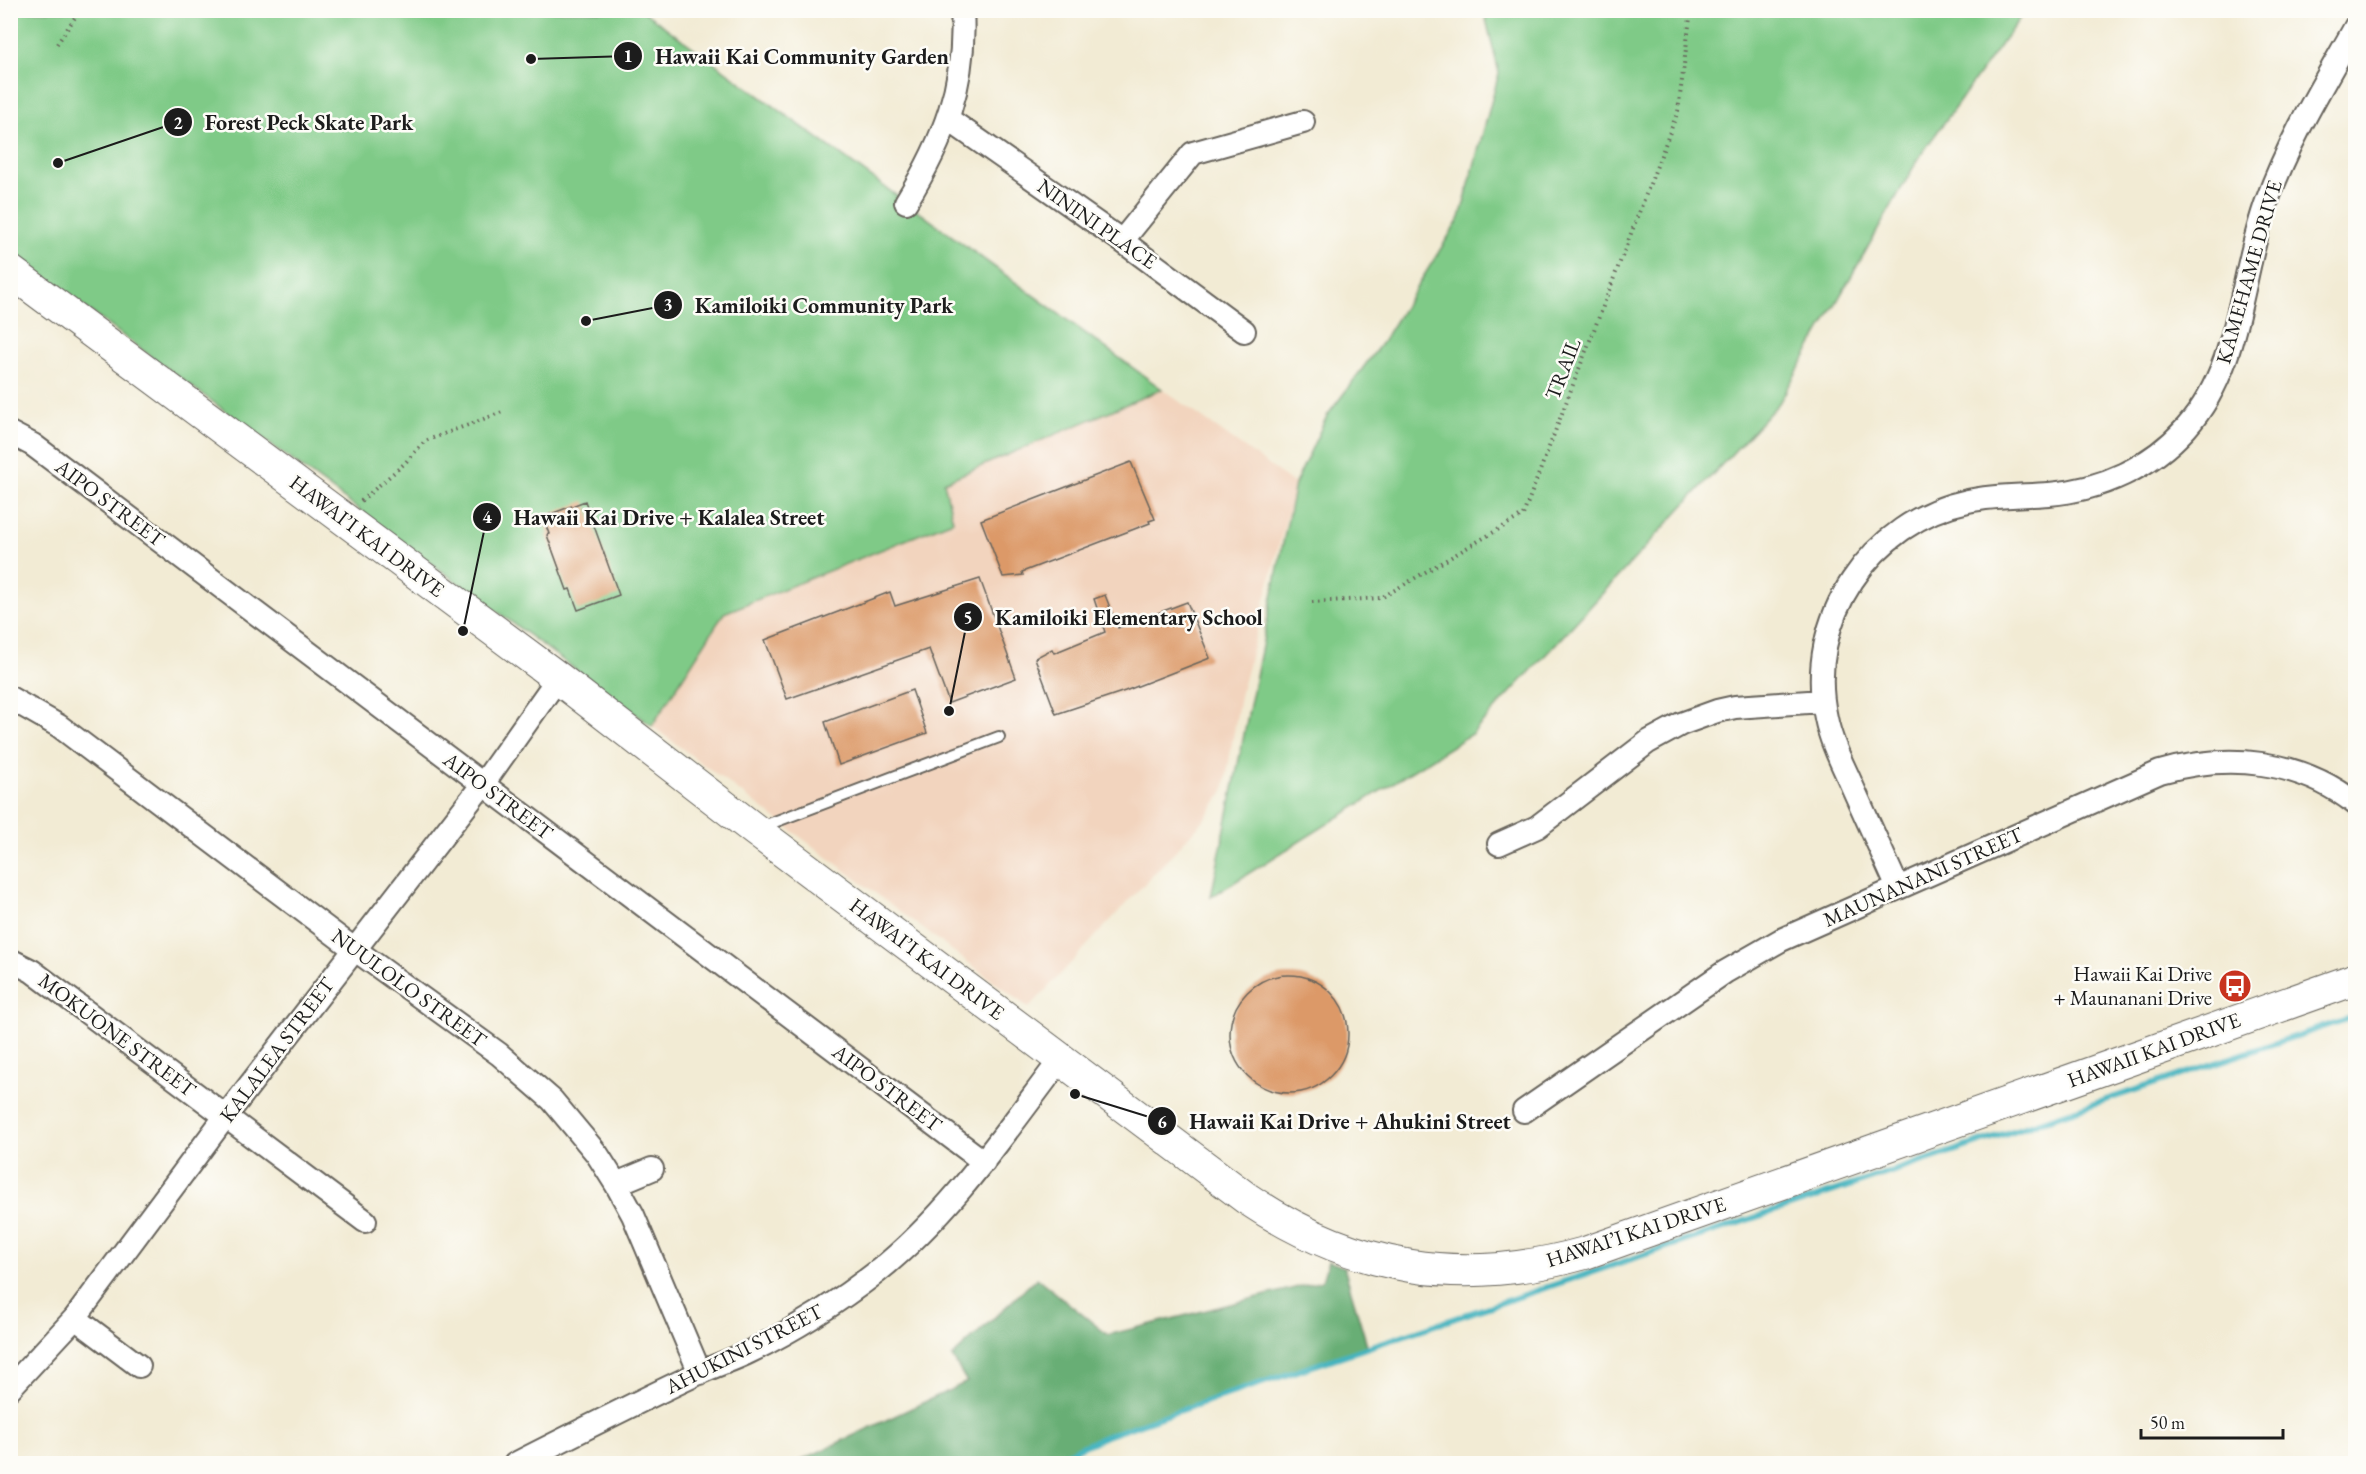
<svg xmlns="http://www.w3.org/2000/svg" width="2366" height="1474" viewBox="0 0 2366 1474" font-family="'EB Garamond',serif">
<rect width="100%" height="100%" fill="#fdfcf7"/>
<filter id="ink" filterUnits="userSpaceOnUse"><feTurbulence type="fractalNoise" baseFrequency=".0167" numOctaves="2"/><feDisplacementMap in="SourceGraphic" scale="12" xChannelSelector="R" yChannelSelector="G"/><feConvolveMatrix kernelMatrix="1 2 1 2 8 2 1 2 1" color-interpolation-filters="sRGB"/></filter>
<filter id="wash" filterUnits="userSpaceOnUse"><feTurbulence type="fractalNoise" baseFrequency=".008" numOctaves="4" result="noise"/><feDisplacementMap in="SourceGraphic" scale="24" xChannelSelector="R" yChannelSelector="G"/><feGaussianBlur stdDeviation="1.35" result="paint"/><feColorMatrix in="noise" values="0 0 0 0 0 0 0 0 0 0 0 0 0 0 0 0 0 1.4 0 .05"/><feComposite in="paint" operator="in"/></filter>
<g filter="url(#wash)">
<rect width="100%" height="100%" fill="#f2ebd4"/>
<path fill="#f2d4be" d="M1162 389 1295 484 1240 696 1224 791 1203 821 1029 1008 652 726 724 613 953 522 943 482Z"/>
<path fill="#7fca87" stroke="#4e7352" stroke-width="1.5" d="M11 11H643L1162 389 944 482 953 521 724 613 652 726 11 253Z
M1484 11H2025L1920 156 1779 403 1473 733 1211 897 1295 484 1327 416 1383 341 1460 218 1499 73Z"/>
<path fill="#67ae74" stroke="#426548" stroke-width="1.5" d="M1328 1261 1344 1267 1368 1348 1106 1436 1044 1463H795L967 1382 952 1357 1037 1278 1108 1335 1322 1281Z"/>
<g fill="none" stroke-linecap="round" stroke-linejoin="round">
<path stroke="#45b4bf" stroke-width="6" d="M1044 1464 1106 1436 1175 1412 2356 1016"/>
</g>
<g id="blocks">
<path fill="#dc9967" d="M1131 462 1155 519 1149 521 1150 523 1022 572 1023 575 1003 577 981 520Z
M585 501 619 595 578 610 570 589 567 590 547 535 549 534 543 517Z
M980 579 1016 678 949 703 929 649 787 699 765 640 890 592 895 606Z
M1105 595 1118 628 1187 602 1210 658 1125 691 1056 714 1035 658 1052 649 1054 653 1105 632 1094 599Z
M912 690 927 733 839 765 825 722Z
M1230 1034a59 59 0 1 1 118 0a59 59 0 1 1-118 0Z"/>
</g>
</g>
<g filter="url(#ink)">
<use href="#blocks" fill-opacity="0" stroke="#67645c" stroke-width="1.5"/>
<g fill="none" stroke-linecap="round" stroke-linejoin="round">
<g stroke="#67645c" stroke-width="14">
<path id="lane" d="M761 827 999 737"/>
</g>
<g stroke="#67645c" stroke-width="26">
<path id="street" d="M948 119 1122 241 1244 331
M906 202C943 142 967 83 962 10
M1122 241 1193 153 1303 122
M10 433 33 445 984 1162
M10 698 59 726 354 949 499 1054 552 1100 597 1154 616 1184 633 1215 700 1373
M1499 844 1537 827 1648 742 1681 724 1717 711 1735 707 1823 701
M1898 888C1883 855 1868 822 1853 788 1843 765 1831 743 1826 718 1804 620 1871 521 1968 501 1995 495 2022 496 2049 494 2101 490 2151 467 2186 428 2242 365 2239 277 2267 201 2289 140 2324 83 2356 26
M10 960 32 971 365 1221
M1524 1111 1725 972 1781 940 2160 772C2226 753 2300 759 2356 804
M616 1184 652 1169
M75 1318 139 1366
M10 1388 75 1318 225 1117 483 784 558 678
M515 1464C576 1433 637 1402 699 1373 716 1365 733 1360 749 1352 794 1330 837 1303 877 1272 951 1213 1004 1134 1061 1059"/>
</g>
<g stroke="#67645c" stroke-width="34">
<path id="secondary" d="M10 271 558 678 755 830 1246 1198C1353 1270 1460 1288 1585 1253L2356 979"/>
</g>
<path stroke="#67645c" stroke-width="4" stroke-dasharray="1.5 4.5" stroke-linecap="butt" d="M57 44 80 10
M361 501 404 464 425 441 505 411
M1312 602 1381 598 1523 515 1678 111 1691 10"/>
<use href="#lane" stroke="#fff" stroke-width="10"/>
<use href="#street" stroke="#fff" stroke-width="22"/>
<use href="#secondary" stroke="#fff" stroke-width="32"/>
</g>
</g>
<defs>
<g id="bus-disc" transform="scale(1.725)"><circle r="9.5" fill="#c8321e" stroke="#fdfcf7"/><path d="M-5-6H5V4H4V6H2V4H-2V6H-4V4H-5ZM-3.5-4V0h7V-4ZM-3.5 1.2v1.5H-2V1.2ZM2 1.2v1.5H3.5V1.2Z" fill="#fff"/></g>
</defs>
<g fill-rule="evenodd">
<use href="#bus-disc" x="2235" y="986"/>
</g>
<g text-anchor="middle" stroke-width="5" stroke-linejoin="round" paint-order="stroke">
<g font-size="21" fill="#1c1c1c" stroke="#fdfcf7">
<text transform="translate(1097 224) rotate(35)" y="7">NININI PLACE</text>
<text transform="translate(2249 272) rotate(-74)" y="7">KAMEHAME DRIVE</text>
<text transform="translate(1563 369) rotate(-69)" y="7">TRAIL</text>
<text transform="translate(110 503) rotate(37)" y="7">AIPO STREET</text>
<text transform="translate(367 536) rotate(37)" y="7">HAWAI’I KAI DRIVE</text>
<text transform="translate(498 796) rotate(37)" y="7">AIPO STREET</text>
<text transform="translate(1923 877) rotate(-24)" y="7">MAUNANANI STREET</text>
<text transform="translate(927 959) rotate(37)" y="7">HAWAI’I KAI DRIVE</text>
<text transform="translate(409 988) rotate(36)" y="7">NUULOLO STREET</text>
<text transform="translate(117 1035) rotate(37)" y="7">MOKUONE STREET</text>
<text transform="translate(277 1050) rotate(-53)" y="7">KALALEA STREET</text>
<text transform="translate(2154 1050) rotate(-20)" y="7">HAWAII KAI DRIVE</text>
<text transform="translate(887 1088) rotate(37)" y="7">AIPO STREET</text>
<text transform="translate(1636 1232) rotate(-18)" y="7">HAWAI’I KAI DRIVE</text>
<text transform="translate(744 1349) rotate(-27)" y="7">AHUKINI STREET</text>
</g>
<g font-size="21" fill="#1c1c1c" stroke="#fdfcf7" text-anchor="end">
<text x="2212" y="981">Hawaii Kai Drive<tspan x="2212" dy="24">+ Maunanani Drive</tspan></text>
</g>
</g>
<path fill="none" stroke="#1c1c1c" stroke-width="2" d="M531 59L628 56M58 163L178 122M586 321L668 305M463 631L487 517M949 711L968 617M1075 1094L1162 1121"/>
<g fill="#1c1c1c" stroke="#fdfcf7" stroke-width="2">
<circle cx="531" cy="59" r="6"/>
<circle cx="58" cy="163" r="6"/>
<circle cx="586" cy="321" r="6"/>
<circle cx="463" cy="631" r="6"/>
<circle cx="949" cy="711" r="6"/>
<circle cx="1075" cy="1094" r="6"/>
<circle cx="628" cy="56" r="15"/>
<circle cx="178" cy="122" r="15"/>
<circle cx="668" cy="305" r="15"/>
<circle cx="487" cy="517" r="15"/>
<circle cx="968" cy="617" r="15"/>
<circle cx="1162" cy="1121" r="15"/>
</g>
<g font-size="18" text-anchor="middle" font-weight="bold" fill="#fff">
<text x="628" y="62">1</text>
<text x="178" y="129">2</text>
<text x="668" y="311">3</text>
<text x="487" y="523">4</text>
<text x="968" y="624">5</text>
<text x="1162" y="1128">6</text>
</g>
<g font-size="22" text-anchor="middle" font-weight="bold" fill="#1c1c1c" stroke="#fdfcf7" stroke-width="5" stroke-linejoin="round" paint-order="stroke">
<text x="802" y="64">Hawaii Kai Community Garden</text>
<text x="309" y="130">Forest Peck Skate Park</text>
<text x="824" y="313">Kamiloiki Community Park</text>
<text x="669" y="525">Hawaii Kai Drive + Kalalea Street</text>
<text x="1129" y="625">Kamiloiki Elementary School</text>
<text x="1350" y="1129">Hawaii Kai Drive + Ahukini Street</text>
</g>
<rect width="2366" height="1474" fill="none" stroke="#fdfcf7" stroke-width="36"/>
<path d="M2141 1429v9h142v-9" fill="none" stroke="#1c1c1c" stroke-width="3"/>
<text x="2150" y="1429" font-size="18" fill="#1c1c1c" stroke="#fdfcf7" stroke-width="4.5" paint-order="stroke">50 m</text>
</svg>
